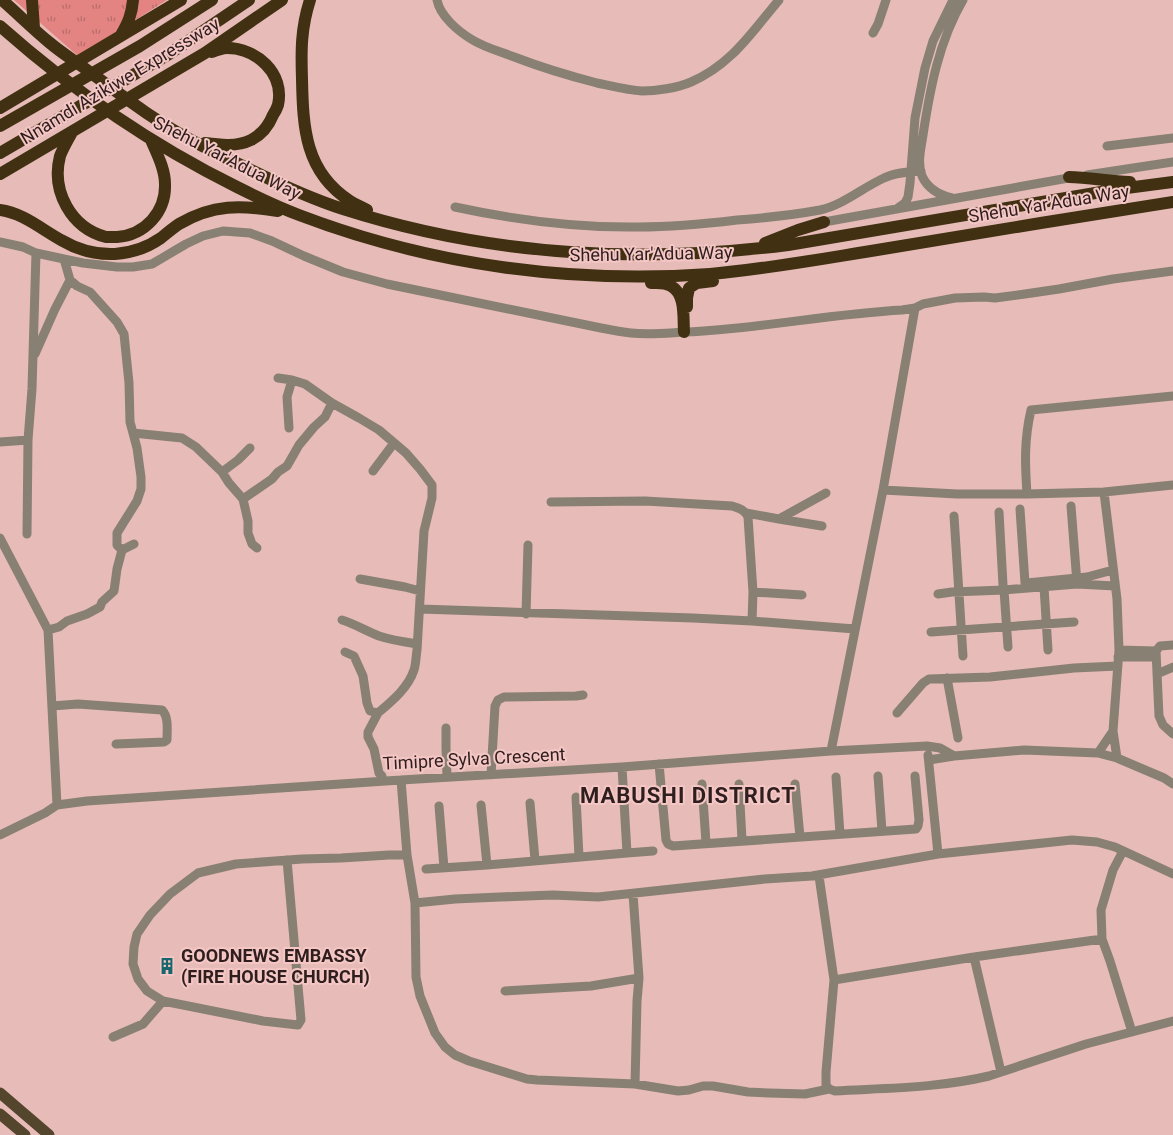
<svg xmlns="http://www.w3.org/2000/svg" width="1173" height="1135" viewBox="0 0 1173 1135" font-family="Roboto,sans-serif">
<defs>
<pattern id="grass-tufts" width="24" height="20" patternUnits="userSpaceOnUse" patternTransform="scale(1.25)"><rect width="24" height="20" fill="#e38482"/><path d="M3 7l-1-3M5 7V3M7 7l1-3M15 17l-1-3M17 17v-4M19 17l1-3" fill="none" stroke="#b86b6a"/></pattern>
</defs>
<rect width="100%" height="100%" fill="#e7bbb8"/>
<path fill="url(#grass-tufts)" d="M14 0H167L78 56Z"/>
<g fill="none" stroke-linecap="round" stroke-linejoin="round">
<path stroke="#888072" stroke-width="9" d="M437 0C440 16 458 31 471 39 485 48 502 52 517 58 543 68 570 76 597 83 612 86 627 90 642 91 656 91 677 88 691 82 731 65 751 33 779 0
M873 33 878 24 886 0
M1107 146 1173 138
M1087 175 1173 162
M952 198C939 195 928 189 922 176 917 163 921 148 923 135 930 89 939 41 963 0
M455 207C515 220 577 228 639 227 672 227 704 224 737 220 764 218 793 215 820 210 843 205 862 188 884 178 895 172 909 172 921 171
M898 208 905 203 908 197 910 183 915 118 925 68 933 41 953 0
M824 222 1074 177
M0 242 23 247 36 253 83 263 117 267H133L152 264 186 244 203 236 223 231 250 233 272 241 304 256 343 272 387 284 601 328C611 330 621 332 631 333 649 335 667 333 685 332 757 329 829 314 902 310L915 308 923 304 955 298 984 297 995 298 1025 294 1059 289 1113 279 1173 271
M64 259 70 280 77 286 90 292 117 322 124 334 129 383 130 422 133 433 182 438 196 447 222 472 229 483 243 499 248 521V533L252 544 257 548
M35 354 55 309 70 280
M278 378 292 380 305 384 332 403
M289 428 287 397 292 380
M133 433 137 448 141 477V489L137 501 117 533V545L122 550 134 544
M0 442 28 440 32 389 36 253
M373 471 394 443
M222 472 238 460 250 448
M883 490 957 494H1027L1104 492 1173 485
M1104 492 1117 599 1119 650 1113 731 1117 758
M1027 494C1025 464 1024 440 1031 410L1173 396
M243 499 272 479 278 472 287 466 299 445 314 427 325 417 332 403 359 418 379 430 406 453 420 469 432 485V498L424 531 417 650C416 656 416 664 414 670 408 688 392 701 378 713L370 711 367 703 363 676 354 656 345 652
M551 502 645 501 732 506C739 508 745 510 748 517L753 592 752 621
M1071 506 1077 583
M1020 509 1025 583
M999 512 1003 585
M746 513 779 519 826 493
M954 516 963 656
M779 519 822 526
M27 534 28 440
M0 538 48 630
M360 579 405 587 420 591
M1027 583 1087 577 1113 570
M1044 587 1048 650
M1004 590 1008 647
M753 592 802 595
M938 594 952 592 1004 590 1077 584 1115 586
M420 609 693 618 752 621 855 629
M526 614 528 545
M342 620C355 624 366 631 379 636 391 640 404 642 417 644
M931 632 1074 622
M1119 650 1156 651 1160 646 1173 645
M1156 651 1159 716 1163 725 1173 734
M1118 657H1156
M1157 674 1173 667
M947 678 958 738
M52 706 78 704 162 710C169 717 167 730 167 740L164 742 116 744
M378 713 368 732V737L374 749 379 773 382 776V781
M897 713 923 683 929 679 990 677 1074 668 1118 666
M446 728V748L447 777
M831 751 883 490 915 308
M1098 753 1113 731
M928 755 938 854
M929 760 954 756 1024 750 1098 753 1117 758 1164 778 1173 784
M659 764 666 840 668 844 673 846 916 829 918 826 919 820 915 776
M491 775 495 706 498 700 504 697 576 696 583 695
M878 776 882 831
M836 777 840 834
M401 780 407 855 415 903 416 977 420 996 435 1033 445 1047 455 1055 469 1061 527 1079 537 1080 635 1084 678 1091 689 1090 703 1086H713L748 1092 769 1093 805 1094 829 1089
M702 784 706 843
M739 784 742 840
M795 784 800 837
M576 797 579 857
M530 803 535 860
M57 805 48 630 59 627 67 621 87 614 100 607 102 602 114 591 117 569 122 550
M481 805 487 865
M439 806 444 868
M0 835 45 813 57 805 87 801 401 780 622 767 831 751 927 746 940 748 954 756
M1123 851 1113 870 1101 910 1102 939 1110 961 1132 1032
M627 853 653 851
M287 860 301 1020 298 1025 263 1021 163 1001 147 991 138 979 133 964 134 947 137 934 150 915 170 894 198 873 236 864 302 859 341 858 389 855H407
M426 869 487 865 627 853 622 767
M819 876 834 980 826 1072V1085L829 1089 835 1091C887 1088 939 1088 989 1076L1086 1044 1173 1021
M633 894 639 978 637 1001 635 1084
M415 903 455 899 500 897 553 895 598 897 765 879 812 876 938 854 1072 840 1097 842 1115 847 1173 874
M974 957 1001 1072
M834 980 974 957 1102 939
M505 991 591 986 639 978
M113 1037 143 1024 163 1001"/>
<path stroke="#54462c" stroke-width="11" d="M0 1093 49 1135
M0 1114 25 1135"/>
<path stroke="#413112" stroke-width="12" d="M2 0C18 14 33 29 50 43 63 54 78 63 91 73 125 98 158 123 195 142 211 151 228 159 245 167 277 183 309 198 343 209 487 255 639 264 788 245L1119 189 1173 182
M32 0 34 28
M310 0C301 28 301 50 302 79 303 128 305 172 350 201 356 205 362 207 367 210
M0 26C72 90 150 144 237 187 257 197 278 207 299 215 430 265 571 284 710 274 768 269 826 258 883 249 980 233 1076 217 1173 202
M121 35C128 23 132 14 133 0
M0 108 181 0
M0 126 140 46 212 0
M72 132C68 140 63 148 60 156 51 191 71 228 106 237 109 237 113 237 117 237 145 235 166 212 165 184 165 169 157 154 151 140
M205 143C220 145 237 147 251 140 261 135 269 125 273 115 275 112 277 108 278 105 285 73 256 48 227 48 222 48 217 50 212 52
M0 153 169 54 249 0
M0 174 205 53 282 0
M1069 177C1090 177 1110 182 1130 182
M0 210C23 213 41 229 61 240 78 250 95 255 115 254 131 253 148 247 161 238 167 233 173 228 179 224 213 204 241 205 278 211
M765 243 798 230 824 222
M651 283C657 283 665 282 671 286 686 294 683 318 684 332
M687 307V298L689 288 697 283 713 281"/>
</g>
<defs>
<g id="building-bare" transform="scale(1.35)"><path d="M-4-6H4V6H1V3H-1V6H-4ZM-2.5-4.3h1.7v1.8h-1.7ZM.8-4.3h1.7v1.8H.8ZM-2.5-1h1.7V.8h-1.7ZM.8-1h1.7V.8H.8Z" fill="#18666b" stroke="#f4c7c5" stroke-width="2.5" paint-order="stroke"/></g>
</defs>
<g fill-rule="evenodd">
<use href="#building-bare" x="167" y="966"/>
</g>
<g text-anchor="middle" stroke-width="4" stroke-linejoin="round" paint-order="stroke">
<g font-size="18" fill="#2f1e1e" stroke="#f4c7c5">
<text transform="translate(120 81) rotate(-31)" y="6">Nnamdi Azikiwe Expressway</text>
<text transform="translate(227 158) rotate(27)" y="6">Shehu Yar'Adua Way</text>
<text transform="translate(1049 204) rotate(-9)" y="6">Shehu Yar'Adua Way</text>
<text transform="translate(651 254) rotate(-1)" y="6">Shehu Yar'Adua Way</text>
<text transform="translate(474 759) rotate(-3)" y="6">Timipre Sylva Crescent</text>
</g>
<g font-size="18" font-weight="bold" fill="#2f1e1e" stroke="#f4c7c5" text-anchor="start">
<text x="181" y="962">GOODNEWS EMBASSY<tspan x="181" dy="21">(FIRE HOUSE CHURCH)</tspan></text>
</g>
<g font-size="22" font-weight="bold" letter-spacing="1" fill="#2f1e1e" stroke="#f4c7c5">
<text x="688" y="803">MABUSHI DISTRICT</text>
</g>
</g>
</svg>
